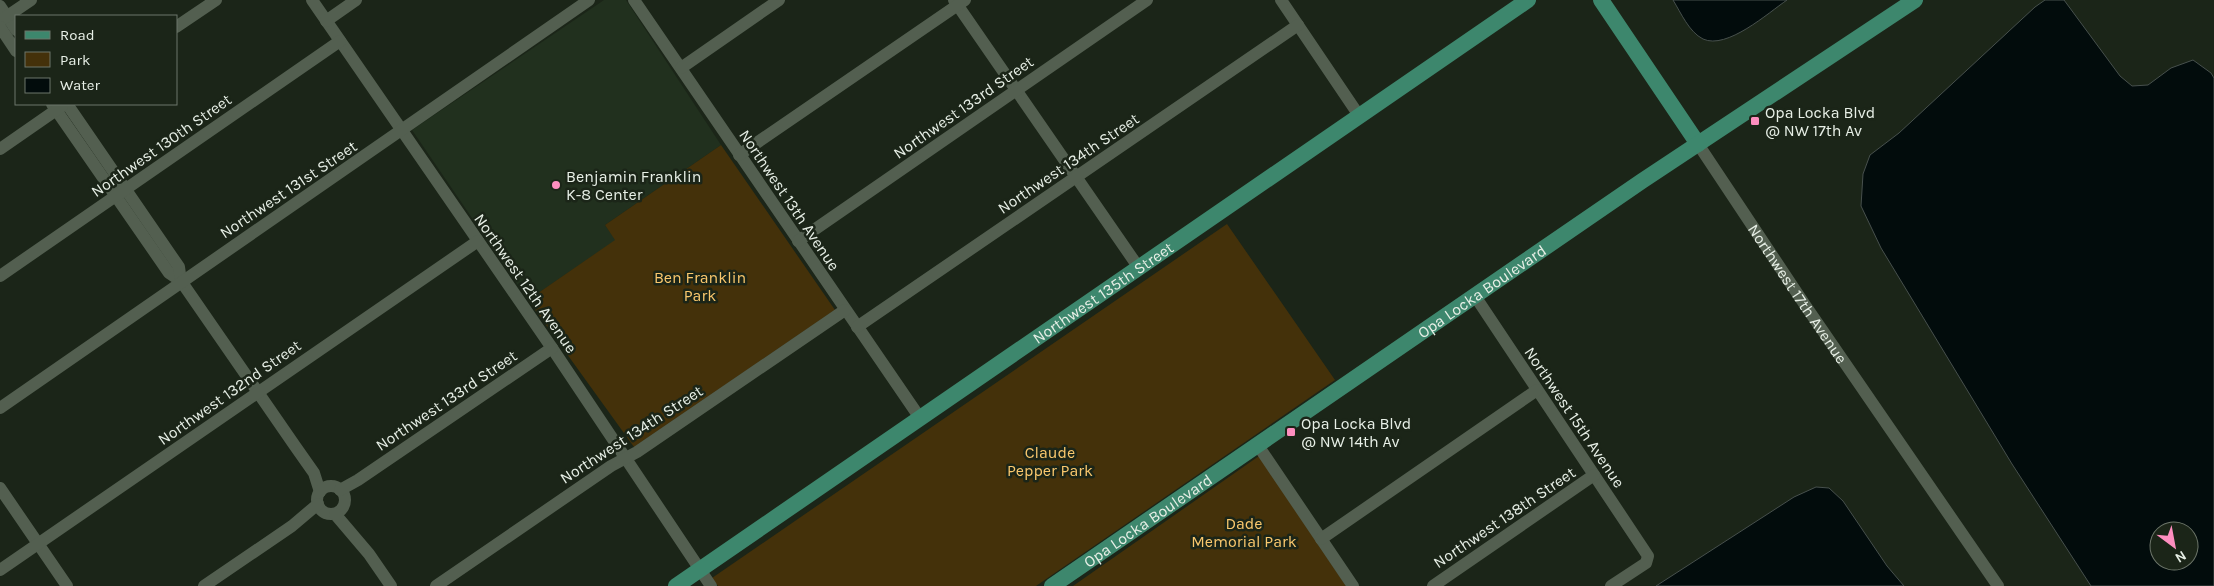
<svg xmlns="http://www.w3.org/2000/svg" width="2214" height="586" viewBox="0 0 2214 586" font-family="Karla,sans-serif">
<rect width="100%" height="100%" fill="#1b2518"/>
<path fill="#21301e" d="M604 0H626L721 145 605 225 616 240 528 300 412 130Z"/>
<path fill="#44310a" d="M721 145 835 310 634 447 528 300 615 240 605 225Z
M1227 224 1335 380 1036 586H718L712 578Z
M1259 456 1346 586H1073Z"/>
<path fill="#020c0c" stroke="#47504d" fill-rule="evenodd" d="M1673 0H1787C1768 13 1727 50 1703 39 1689 32 1681 13 1673 0Z
M2045 0H2064L2120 76 2132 86 2148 85 2171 68 2193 60 2211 73 2214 78V586H2091L2012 464 1881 248 1861 206 1863 174 1870 155 1899 133 2035 7ZM2159 531H2189V561H2159Z
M1816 487 1829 488 1843 501 1887 566 1904 586H1656L1794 497Z"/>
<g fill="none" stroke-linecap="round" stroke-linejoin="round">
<g stroke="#535f50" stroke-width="12">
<path d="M312 0 552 348 711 586"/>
<path d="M634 0 920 418"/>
<path d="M954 0 1139 268"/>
<path d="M1281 0 1360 117"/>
<path d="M0 6 16 30"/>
<path d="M0 21 31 0"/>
<path d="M326 21 356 0"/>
<path d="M0 27 16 51"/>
<path d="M176 27 216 0"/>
<path d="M681 68 779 0"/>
<path d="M52 104 169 273 181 281 295 446 314 473 320 492"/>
<path d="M67 104 179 267 181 281"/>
<path id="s1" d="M1698 144 1805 305 1998 586"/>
<path d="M0 149 62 106"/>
<path d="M739 155 965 0"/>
<path d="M798 241 1147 0"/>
<path d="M0 276 340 41"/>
<path d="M1475 296 1648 556 1646 563 1611 586"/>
<path d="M857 327 1298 25"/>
<path d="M0 408 589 0"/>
<path d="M1257 444 1353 586"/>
<circle cx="331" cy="500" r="14"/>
<path d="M0 488 67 586"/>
<path d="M340 490 358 480 552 348"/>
<path d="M335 514 369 554 391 586"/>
<path d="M1321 539 1537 390"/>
<path d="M0 570 478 241"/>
<path d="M204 586 292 526 318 504"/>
<path d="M436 586 611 466 637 452 845 310"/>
<path d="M1433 586 1594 475"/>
</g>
<g stroke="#3d876d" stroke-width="16">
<path d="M1601 0 1698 144"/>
<path id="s2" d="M676 586 1528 0"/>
<path id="s3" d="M1052 586 1642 181 1915 0"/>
</g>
</g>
<g fill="#fd8ebf" stroke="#1b2518" stroke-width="2">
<rect x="1750" y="116" width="10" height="10" rx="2.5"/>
<circle cx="556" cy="185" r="5"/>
<rect x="1286" y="427" width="10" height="10" rx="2.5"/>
</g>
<g text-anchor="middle" stroke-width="5" stroke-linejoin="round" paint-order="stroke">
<g font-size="16" fill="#e7efe6" stroke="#1b2518">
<text transform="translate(963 107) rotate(-35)" y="6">Northwest 133rd Street</text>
<text transform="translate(161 145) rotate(-35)" y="6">Northwest 130th Street</text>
<text transform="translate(1068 163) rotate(-34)" y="6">Northwest 134th Street</text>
<text transform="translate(288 189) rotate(-34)" y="6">Northwest 131st Street</text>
<text transform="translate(790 200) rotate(56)" y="6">Northwest 13th Avenue</text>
<text transform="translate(526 283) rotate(55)" y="6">Northwest 12th Avenue</text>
<text dy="6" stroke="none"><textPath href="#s3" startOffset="521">Opa Locka Boulevard</textPath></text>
<text dy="6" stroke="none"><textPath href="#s2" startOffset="518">Northwest 135th Street</textPath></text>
<text dy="6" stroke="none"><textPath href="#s1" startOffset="180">Northwest 17th Avenue</textPath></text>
<text transform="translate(229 392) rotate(-35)" y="6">Northwest 132nd Street</text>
<text transform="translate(446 400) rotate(-34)" y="6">Northwest 133rd Street</text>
<text transform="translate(1575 417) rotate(56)" y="6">Northwest 15th Avenue</text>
<text transform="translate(631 434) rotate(-33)" y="6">Northwest 134th Street</text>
<text transform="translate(1504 517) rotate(-34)" y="6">Northwest 138th Street</text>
<text dy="6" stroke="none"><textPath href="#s3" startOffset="116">Opa Locka Boulevard</textPath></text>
</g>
<g font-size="16" fill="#e7efe6" stroke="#1b2518" text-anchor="start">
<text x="1765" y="118">Opa Locka Blvd<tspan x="1765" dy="18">@ NW 17th Av</tspan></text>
<text x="566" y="182">Benjamin Franklin<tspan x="566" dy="18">K-8 Center</tspan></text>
<text x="1301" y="429">Opa Locka Blvd<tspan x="1301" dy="18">@ NW 14th Av</tspan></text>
</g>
<g font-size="16" fill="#fac86d" stroke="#1b2518">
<text x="700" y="283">Ben Franklin<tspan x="700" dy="18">Park</tspan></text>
<text x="1050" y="458">Claude<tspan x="1050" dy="18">Pepper Park</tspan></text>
<text x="1244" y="529">Dade<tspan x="1244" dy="18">Memorial Park</tspan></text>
</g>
</g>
<rect x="15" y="15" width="162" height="90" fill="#1b2518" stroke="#6d766a"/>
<rect x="25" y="31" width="25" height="8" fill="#3d876d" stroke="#6d766a"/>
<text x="60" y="40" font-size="15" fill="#e7efe6">Road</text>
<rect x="25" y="52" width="25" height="15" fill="#44310a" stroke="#6d766a"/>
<text x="60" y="65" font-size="15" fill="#e7efe6">Park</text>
<rect x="25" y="78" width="25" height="15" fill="#020c0c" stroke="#6d766a"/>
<text x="60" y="90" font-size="15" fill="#e7efe6">Water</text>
<g transform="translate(2174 546) rotate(148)"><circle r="24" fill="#1b2518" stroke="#6d766a"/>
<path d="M0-4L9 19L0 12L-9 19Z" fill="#fd8ebf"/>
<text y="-8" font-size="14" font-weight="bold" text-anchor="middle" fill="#e7efe6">N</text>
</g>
</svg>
